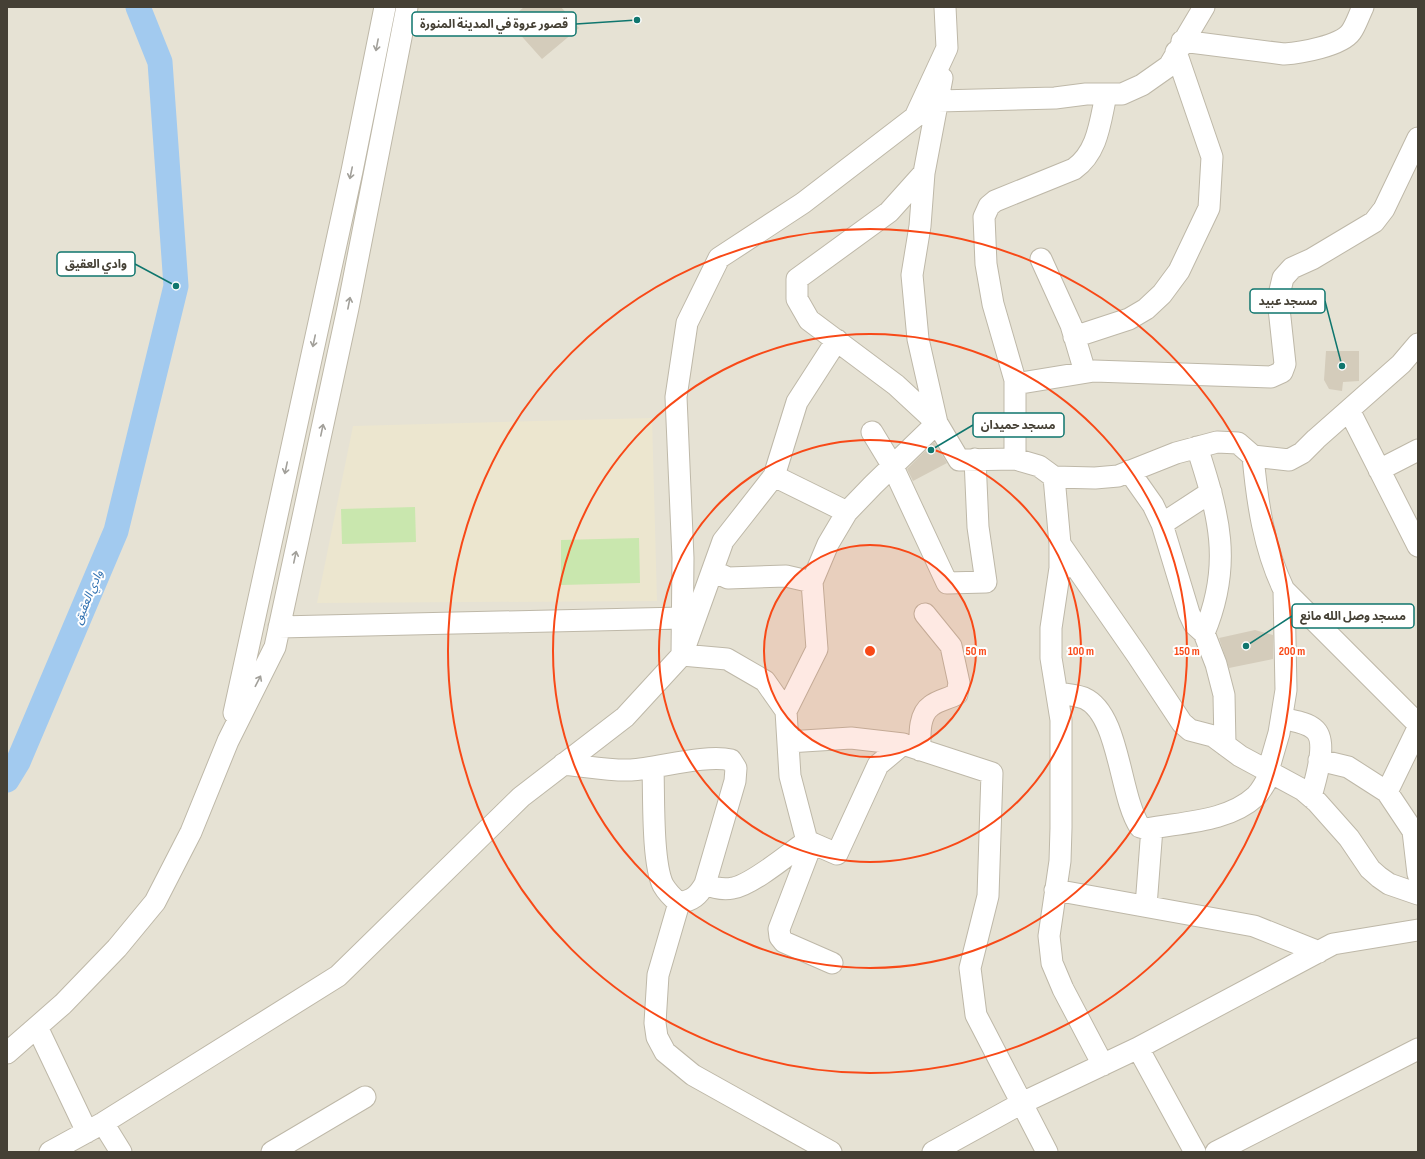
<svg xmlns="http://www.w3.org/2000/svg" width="1425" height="1159" viewBox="0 0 1425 1159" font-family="'Sofia Sans Condensed','Noto Sans Arabic',sans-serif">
<rect width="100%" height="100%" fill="#f3f0e5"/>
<path fill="#e6e2d4" d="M7 7H1418V1152H7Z"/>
<path fill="#ece6cf" d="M652 418 657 601 317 603 353 426Z"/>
<path fill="#c9e7ae" d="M415 507 416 542 342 544 341 509Z
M639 538 640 583 561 585V540Z"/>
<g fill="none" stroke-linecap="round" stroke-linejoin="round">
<path stroke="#a2caef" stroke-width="25" d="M7 780 18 762 116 531 176 286 160 62 138 7"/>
</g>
<path fill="#d4ccbb" d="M524 7H561L579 28 542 59 508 21Z
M1326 351H1359V381L1343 382 1342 391 1329 389 1324 380Z
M934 442 947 463 913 481 907 469Z
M1255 630 1273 635V659L1229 668 1219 638Z"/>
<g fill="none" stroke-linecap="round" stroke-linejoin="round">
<g stroke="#beb8a8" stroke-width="23">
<path id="minor" d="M1182 41 1284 54C1300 53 1341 46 1351 32 1356 25 1359 15 1363 7
M938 101 1055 98 1086 94H1122L1142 85 1169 66 1204 7
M924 173 889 212 797 279V299L809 320 896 385 937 423 959 460 1015 459 1039 466 1054 477 1095 478 1118 476 1176 453 1217 442 1238 443 1253 456C1257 501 1264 549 1284 590L1418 724
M1041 259 1071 325 1085 372
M1074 337 1129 319 1146 309 1162 294 1179 271 1209 208 1212 157 1176 52
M837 340 797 402 774 476 723 541 682 655 727 659 765 681 786 711 790 776 807 841 837 854 878 765 903 744
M1015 384 1094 371 1271 377 1282 372 1285 364 1278 299 1283 278 1292 268 1312 259 1374 222 1384 209 1418 138
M1349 410 1418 546
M872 432 892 465 947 583 986 582 978 527 975 459
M1197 447C1219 515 1233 564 1204 633L1216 664 1224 695 1225 745
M1253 456 1289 460 1302 453 1316 439 1401 364 1418 344
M1015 459V380L993 304 986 264 984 217 989 206 995 201 1074 169C1098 152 1100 122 1106 95
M1379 470 1418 450
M1129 471 1153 505 1162 524 1189 613 1194 624 1204 633
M774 476 847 512
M1054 477 1060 544V568L1051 628V658L1061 720V828L1060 861 1049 936 1052 963 1063 989 1103 1065
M1162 524 1211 492
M1060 544 1137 655 1182 723 1190 730 1213 736 1240 756 1303 790 1317 802 1349 838 1370 869 1379 877 1389 884 1418 894
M713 571 728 578 786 576 812 582
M279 627 682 618
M1057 693C1066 694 1075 695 1084 698 1120 714 1119 796 1140 827L1147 829C1183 822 1228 822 1256 796 1262 790 1267 780 1271 772
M786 711 817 649 812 582 828 544 847 512 873 485 937 423 918 339 912 275 920 226 924 173 942 78
M234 713 352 171 385 7
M1282 718C1292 721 1306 722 1314 729 1329 741 1315 780 1311 797
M1418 728 1387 792 1413 831 1418 874
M788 742 851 738 903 744 992 773 988 896 970 968 976 1015 1047 1152
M920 750C920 737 918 715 931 706 938 700 948 699 957 694L959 683 951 646 925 614
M1319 760 1348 767 1387 792
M563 764C585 766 609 771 631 770 659 768 706 754 731 760L736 768 735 781 705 884C698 896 693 900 679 903
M653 768C654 795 652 862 663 885 667 892 673 898 679 903
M1268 771 1279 733 1286 690 1284 590
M812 843 779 929 780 937 784 942 832 963
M705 884C714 888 723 890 733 888 752 885 790 853 807 841
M1055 890 1254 926 1319 952
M679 903 658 975 655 1023 657 1037 665 1052 693 1075 831 1152
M1146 906 1152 828
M37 1027 87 1132
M7 1053 63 1004 117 948 155 902 191 832 228 741 275 647 348 308 407 7
M103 1123 121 1152
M50 1152 103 1123 338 976 521 797 625 717 682 655 683 558 676 397 687 323 719 258 803 203 915 117 947 48 945 7
M272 1152 365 1097
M933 1152 1022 1103 1138 1048
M1195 1152 1138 1048 1333 944 1418 930
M1216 1152 1418 1049"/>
</g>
<use href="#minor" stroke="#fff" stroke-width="21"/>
</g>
<defs><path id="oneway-shaft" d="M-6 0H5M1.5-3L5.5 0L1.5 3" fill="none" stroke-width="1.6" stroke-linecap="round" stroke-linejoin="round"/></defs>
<g stroke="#a2a09a">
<use href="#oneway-shaft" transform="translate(377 45) rotate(101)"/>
<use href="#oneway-shaft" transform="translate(351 173) rotate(102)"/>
<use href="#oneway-shaft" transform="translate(349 303) rotate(-79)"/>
<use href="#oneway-shaft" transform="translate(314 341) rotate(102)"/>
<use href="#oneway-shaft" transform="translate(322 430) rotate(-78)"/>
<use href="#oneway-shaft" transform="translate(286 468) rotate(102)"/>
<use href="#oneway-shaft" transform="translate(295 557) rotate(-78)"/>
<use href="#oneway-shaft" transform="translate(258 681) rotate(-63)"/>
</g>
<circle cx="870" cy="651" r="106" fill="#f84917" fill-opacity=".12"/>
<g fill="none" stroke="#f84917" stroke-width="2">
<circle cx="870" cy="651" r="106"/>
<circle cx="870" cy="651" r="211"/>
<circle cx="870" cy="651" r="317"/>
<circle cx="870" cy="651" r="422"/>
</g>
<g text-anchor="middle" stroke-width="4" stroke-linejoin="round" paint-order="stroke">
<g font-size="12" font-style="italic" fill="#2f70b0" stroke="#fff">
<text transform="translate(88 597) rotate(-67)" y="4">وادي العقيق</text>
</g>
</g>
<circle cx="870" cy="651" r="6" fill="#f84917" stroke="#fff" stroke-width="2"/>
<g font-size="12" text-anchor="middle" font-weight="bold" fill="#f84917" stroke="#fff" stroke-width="4" stroke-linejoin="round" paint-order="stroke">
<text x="976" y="655">50 m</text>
<text x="1081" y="655">100 m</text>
<text x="1187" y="655">150 m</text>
<text x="1292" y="655">200 m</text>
</g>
<path fill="none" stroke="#0f766e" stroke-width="1.5" d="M637 20L576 24M176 286L135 264M1342 366L1325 301M931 450L973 425M1246 646L1292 616"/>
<g fill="#0f766e" stroke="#fff" stroke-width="1.5">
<circle cx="637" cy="20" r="4"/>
<circle cx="176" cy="286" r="4"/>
<circle cx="1342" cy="366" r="4"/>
<circle cx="931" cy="450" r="4"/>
<circle cx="1246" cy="646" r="4"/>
</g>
<g fill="#fff" stroke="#0f766e" stroke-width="1.5">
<rect x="412" y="12" width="164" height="24" rx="4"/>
<rect x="57" y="252" width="78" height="24" rx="4"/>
<rect x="1250" y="289" width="75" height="24" rx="4"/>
<rect x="973" y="413" width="91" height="24" rx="4"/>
<rect x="1292" y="604" width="122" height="24" rx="4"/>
</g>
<g font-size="12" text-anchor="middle" font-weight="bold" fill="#454035">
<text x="494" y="28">قصور عروة في المدينة المنورة</text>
<text x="96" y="268">وادي العقيق</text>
<text x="1288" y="305">مسجد عبيد</text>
<text x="1018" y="429">مسجد حميدان</text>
<text x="1353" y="620">مسجد وصل الله مانع</text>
</g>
<rect width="1425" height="1159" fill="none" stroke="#454035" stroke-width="16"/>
</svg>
